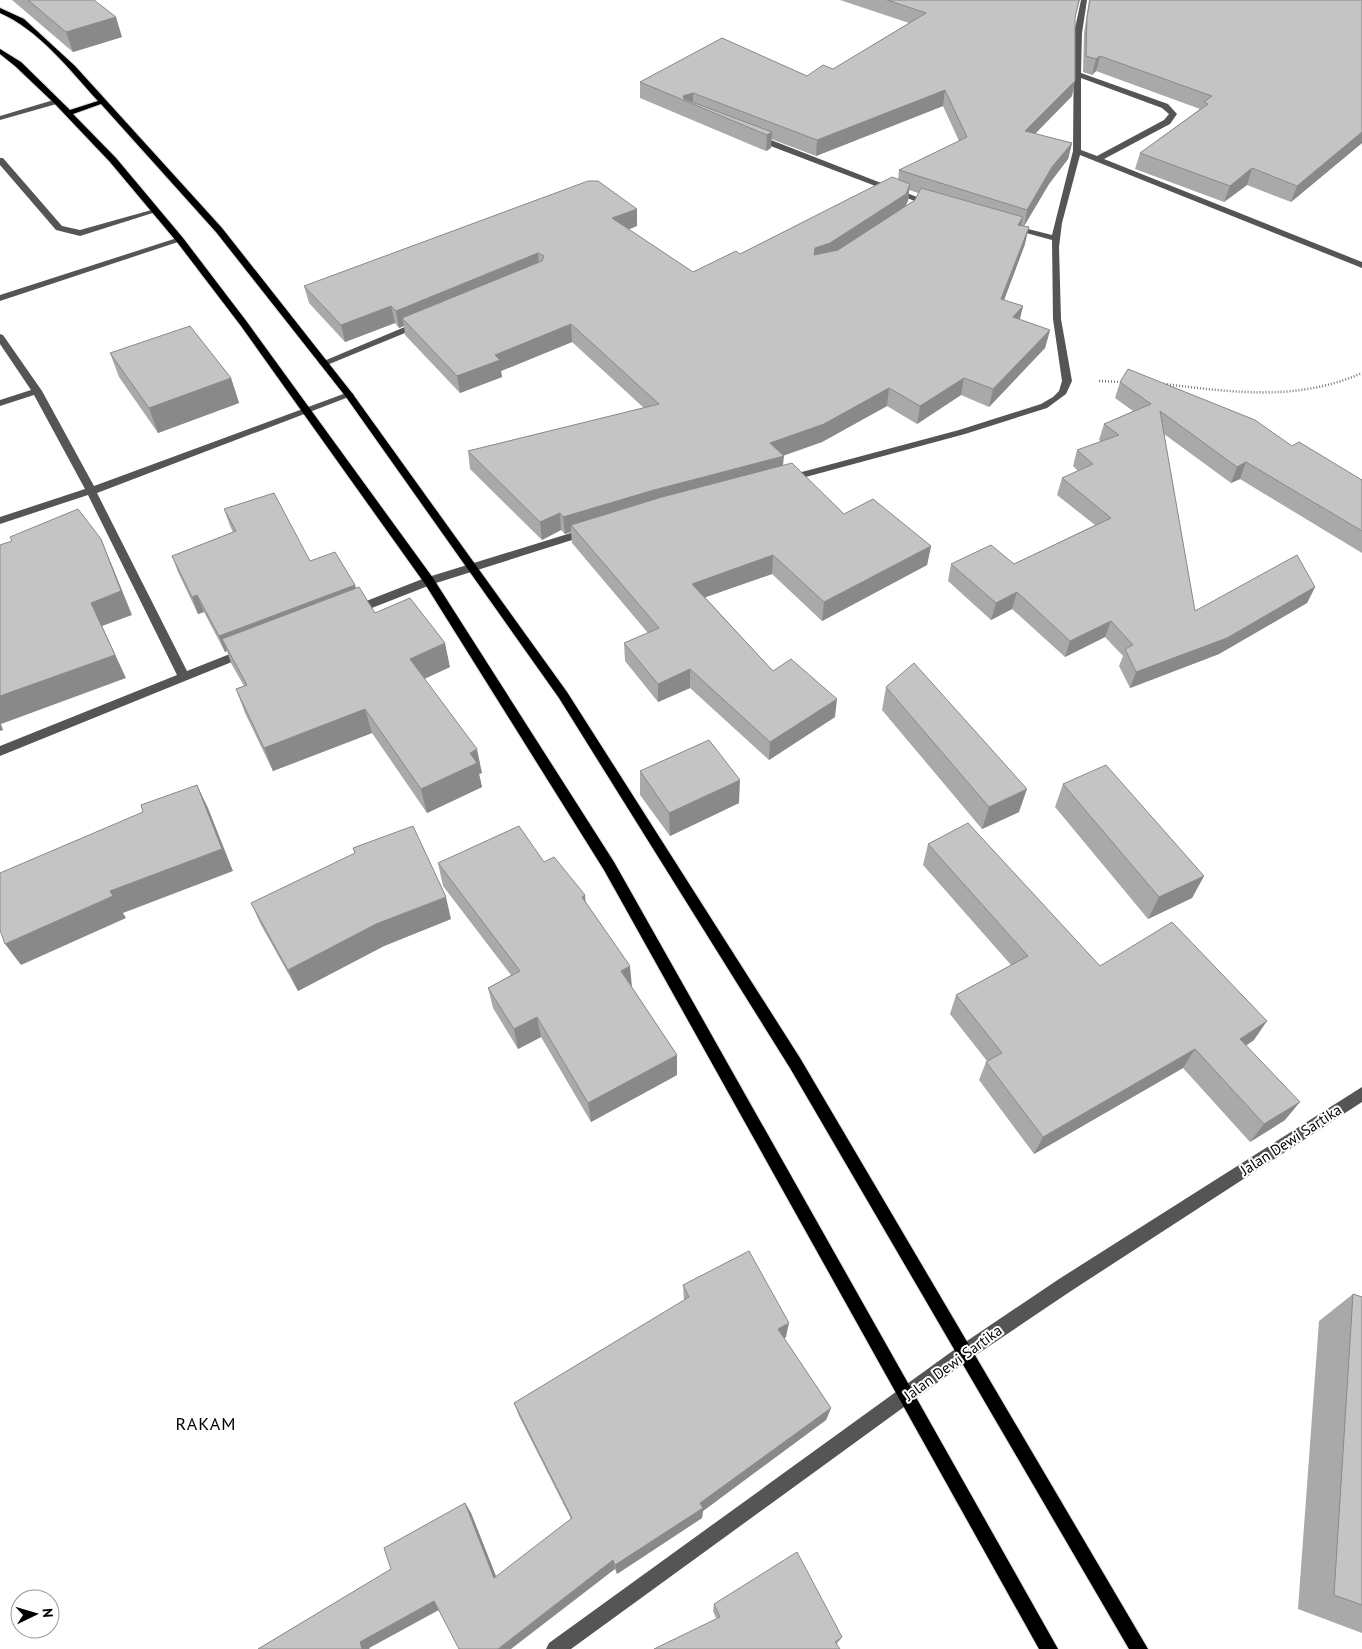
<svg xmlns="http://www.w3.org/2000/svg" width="1362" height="1649" viewBox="0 0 1362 1649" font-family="'PT Sans',sans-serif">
<rect width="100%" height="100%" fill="#fff"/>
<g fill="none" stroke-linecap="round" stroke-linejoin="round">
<g stroke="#dbdbdb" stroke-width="2">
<path id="major" d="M0 8 24 19 75 66 222 228 352 393 567 692 800 1058 1148 1649H1129L790 1068 559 698 346 397 216 232 101 104 73 114 116 158 183 238 247 322 433 578 614 862 1058 1649H1039L604 870 425 584 241 326 177 242 110 162 54 103 15 66 0 54V49L21 62 70 110 98 101C69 69 39 30 0 13Z"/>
</g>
<path stroke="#777" stroke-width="2.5" stroke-dasharray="1 2" stroke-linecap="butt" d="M1099 381 1123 382
M1164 384C1233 392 1296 402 1362 373"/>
<path fill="#555" fill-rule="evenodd" d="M1081 0H1087L1082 33 1081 73 1168 104 1177 114 1170 124 1104 159 1362 262V268L1080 155 1062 223 1059 247 1061 319 1072 381 1066 394 1047 408 965 434 787 482 783 481V477L959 430 1041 404 1053 397 1059 391 1062 381 1053 319 1052 240 1008 228 1012 225 1052 235 1073 151 1074 33ZM1081 78 1162 108 1169 114 1164 120 1097 156 1081 150Z
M57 99 61 101 60 103 0 120V116Z
M752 135H758L935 204 928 206 752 139Z
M0 158H3L62 226 80 230 155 209 159 211 80 236 56 230 0 165Z
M177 238 184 240 0 301V295Z
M419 321 422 322V326L327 365 324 366 319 363Z
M0 334 3 335 42 391 94 486 346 393H352L354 395 97 493 187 671 245 648 251 652 249 655 0 756V746L177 675 88 495 0 524V517L85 489 34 395 0 406V400L31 390 0 344Z
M587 528 592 532 591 534 433 584 359 613 355 614 349 610 351 607 425 578Z
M1362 1087V1102L1071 1291 970 1359 571 1649H546L549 1643 958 1347 1059 1279Z"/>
<use href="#major" fill="#000" fill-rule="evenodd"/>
</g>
<path fill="#a9a9a9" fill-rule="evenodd" d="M12 0H94L122 37 73 52Z
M840 0H1080L1075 18 1072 96 1035 134 1072 143 1068 159 1049 184 1024 226 1025 244 1004 300 1023 306 1019 320 1050 330 1045 348 989 407 961 395 917 424 887 406 822 442 783 456V466L844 514 931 546 927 565 822 621 772 574 705 597 773 671 835 717 769 760 690 688 658 702 625 661 624 643 648 633 572 543 571 532 565 534 561 530 542 540 470 469 468 451 644 408 572 342 501 371 502 377 460 393 405 335 404 326 399 328 395 323 345 342 309 303 304 286 637 226 628 229 693 272 740 254 898 180 899 170 959 141 943 106 816 156 771 139V148L766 151 640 98V82L807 76 833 69 909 23ZM909 190 918 193 915 200 905 206 908 201Z
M1089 0H1362V143L1291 202 1247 185 1224 202 1135 169 1140 153 1200 109 1096 71 1092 75 1083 72 1084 33Z
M110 353 231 378 239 403 158 433 119 377Z
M1120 382 1292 446 1362 480V553L1240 479 1231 483 1164 434 1195 611 1315 587 1307 603 1219 654 1130 688 1119 666 1123 656 1105 637 1065 657 1012 609 991 620 948 581 951 564H1014L1095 525 1057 495 1062 478 1078 471 1073 466 1077 450 1101 442 1099 440 1104 424 1133 411 1115 398Z
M224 509 310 561 355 585 356 589 375 613 450 667 424 679 482 773 479 774 482 787 427 813 372 733 273 771 245 713 236 689 244 686 231 663 227 651 225 652 204 612 198 614 178 572 172 556 233 532 230 526Z
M886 687 1019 812 982 829 882 710Z
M640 771 739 803 670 836 640 795Z
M1063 784 1204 876 1192 898 1148 919 1055 807Z
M928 844 1100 966 1254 1040 1246 1045 1285 1120 1250 1142 1183 1068 1034 1154 979 1080 986 1062 987 1061 950 1014 956 995 1011 965 923 865Z
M544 862 586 903 632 987 677 1055V1075L591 1122 541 1037 518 1049 493 1008 488 988 511 975 443 886 438 863Z
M251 903 451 919 384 946 298 991 261 925Z
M683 1285 786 1337 784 1339 831 1408 826 1420 703 1511 702 1518 617 1574 615 1569 439 1610 369 1648 258 1649 391 1569 465 1503 471 1513 496 1577 571 1519 519 1416 514 1403 684 1301Z
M1353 1294 1362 1297V1633L1298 1609 1319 1321Z
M714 1604 842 1637 837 1644 716 1618 713 1611Z"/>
<path fill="#898989" d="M116 17 122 37 73 52 66 32Z
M1100 56 1096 71 1092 75 1096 59Z
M1075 81 1072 96 1022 147 1025 131Z
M945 90 943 106 816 156 817 140Z
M693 93V104L683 100V96Z
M772 132 771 148 766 151 767 135Z
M1362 132V143L1291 202 1297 186Z
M1072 143 1068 159 1049 184 1024 226 1027 210 1052 167Z
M1252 168 1247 185 1224 202 1230 186Z
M910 184 908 201 903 211 813 265 815 248Z
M637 209V226L613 236 612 218Z
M1023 217 1019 234 1018 225Z
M1029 227 1025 244 998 316 1001 299Z
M538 253 539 270 402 318 404 326 399 328 396 311Z
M391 306 395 323 345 342 341 325Z
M1023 306 1019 323 1013 317Z
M571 324 572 342 501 371 502 377 460 393 457 376 495 355Z
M1050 330 1045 348 989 407 993 389Z
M231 378 239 403 158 433 149 408Z
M964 378 961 395 917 424 920 406Z
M889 388 887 406 822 442 773 459 784 456 782 474 571 525V532L565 534 563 517 770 443Z
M1246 462 1240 479 1231 483 1237 467Z
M560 513 561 530 542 540 540 522Z
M101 539 111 563 132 615 102 626 126 678 1 724 3 730 0 731V696L91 603Z
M931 546 927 565 822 621 824 602Z
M773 555 772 574 692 602V584Z
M355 585 359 601 222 639 227 651 225 652 219 636Z
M1315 587 1307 603 1219 654 1130 688 1136 672Z
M1017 592 1012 609 991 620 996 603Z
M197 595 204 612 198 614 192 597Z
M1111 621 1105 637 1065 657 1070 641Z
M445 643 450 667 415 683 410 659Z
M690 669V688L658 702V684Z
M837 699 835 717 769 760 770 742Z
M365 709 372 733 273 771 264 748Z
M477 749 482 773 479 774 482 787 427 813 421 789 470 753Z
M740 780 739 803 670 836 669 813Z
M197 785 208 808 233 871 123 913 126 918 21 965 5 944 110 891Z
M1027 789 1019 812 982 829 989 807Z
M1204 876 1192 898 1148 919 1159 897Z
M585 895 587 917 582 897Z
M446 897 451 919 384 946 298 991 288 970 376 924Z
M630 966 632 987 621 971Z
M537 1017 541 1037 518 1049 514 1029Z
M1267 1021 1254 1040 1228 1058 1240 1039Z
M1195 1049 1183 1068 1034 1154 1043 1137Z
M677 1055V1075L591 1122 588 1103Z
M1300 1102 1285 1120 1250 1142 1264 1124Z
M789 1323 786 1337 775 1343 778 1329Z
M831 1408 826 1420 703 1511 702 1518 617 1574 615 1565Z
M465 1503 471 1513 500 1586 494 1578Z
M613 1560 615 1569 511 1649H498Z
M434 1601 442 1608 369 1648 370 1649H362L360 1642Z"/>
<path fill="#c4c4c4" stroke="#898989" d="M28 0H94L116 17 66 32Z
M887 0H1079L1075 18V81L1025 131 1072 143 1052 167 1027 210 899 170 967 137 945 90 817 140 693 93 683 96 684 99 772 132 767 135 640 82 722 38 807 76 823 65 833 69 926 13Z
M1090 0H1362V132L1297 186 1252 168 1230 186 1140 153 1208 104 1204 102 1212 96 1100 56 1096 59 1086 56 1087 18Z
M892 177 910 184 906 194 830 243 815 248 814 255 838 250 915 200 921 188 1023 217 1018 225 1029 227 1001 299 1023 306 1013 317 1050 330 993 389 964 378 920 406 889 388 824 424 770 443 784 456 654 490 563 517 560 513 540 522 468 451 659 404 571 324 495 355 500 360 457 376 402 318 542 261 544 256 538 253 396 311 391 306 341 325 304 286 588 181H598L637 209 612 218 693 272 736 251 740 254Z
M190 326 231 378 149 408 110 353Z
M1128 369 1255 420 1292 446 1299 442 1362 480V531L1246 462 1237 467 1160 411 1195 611 1297 555 1315 587 1227 638 1136 672 1125 649 1133 645 1111 621 1070 641 1017 592 996 603 951 564 991 545 1014 564 1111 518 1062 478 1093 464 1077 450 1119 435 1104 424 1151 404 1120 382Z
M792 463 844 514 873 499 931 546 824 602 773 555 692 584 773 671 791 659 837 699 770 742 690 669 658 684 624 643 659 628 571 525 662 497Z
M274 493 310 561 335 552 355 585 219 636 197 595 192 597 172 556 236 531 224 509Z
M78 509 101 539 121 591 91 603 115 655 0 696V545L12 541 10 537Z
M359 587 375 613 410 598 445 643 410 659 477 749 470 753 477 763 421 789 365 709 264 748 236 689 247 685 222 639Z
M914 663 1027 789 989 807 886 687Z
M709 740 740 780 669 813 640 771Z
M1106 765 1204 876 1159 897 1063 784Z
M197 785 222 849 110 891 113 896 5 944 0 930V873L143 812 141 805Z
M968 823 1100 966 1172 922 1267 1021 1240 1039 1300 1102 1264 1124 1195 1049 1043 1137 986 1062 1002 1053 956 995 1028 956 928 844Z
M413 826 446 897 376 924 288 970 251 903 355 853 353 848Z
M519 826 544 862 554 857 585 895 582 897 630 966 621 971 677 1055 588 1103 537 1017 514 1029 488 988 520 971 438 863Z
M749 1251 789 1323 778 1329 831 1408 700 1503 703 1508 615 1565 613 1560 498 1649H459L434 1601 360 1642 362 1649H258L391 1569 384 1548 465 1503 494 1578 572 1518 514 1403 689 1297 683 1285Z
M1353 1294 1362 1297V1605L1334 1595Z
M797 1552 842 1637 835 1642 840 1649H654L720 1617 714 1604Z"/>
<g text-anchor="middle" stroke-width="4" stroke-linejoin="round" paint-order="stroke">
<g font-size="15" fill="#000" stroke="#fff">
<text transform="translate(1291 1140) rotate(-33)" y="5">Jalan Dewi Sartika</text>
<text transform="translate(953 1363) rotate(-36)" y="5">Jalan Dewi Sartika</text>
</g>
<g font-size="18" letter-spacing="1" fill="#000" stroke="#fff">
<text x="206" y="1430">RAKAM</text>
</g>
</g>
<g transform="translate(35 1614) rotate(85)"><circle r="24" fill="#ffffff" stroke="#999999"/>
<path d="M0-4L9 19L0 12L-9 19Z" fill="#000000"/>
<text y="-8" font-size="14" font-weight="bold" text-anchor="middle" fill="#000000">N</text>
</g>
</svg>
